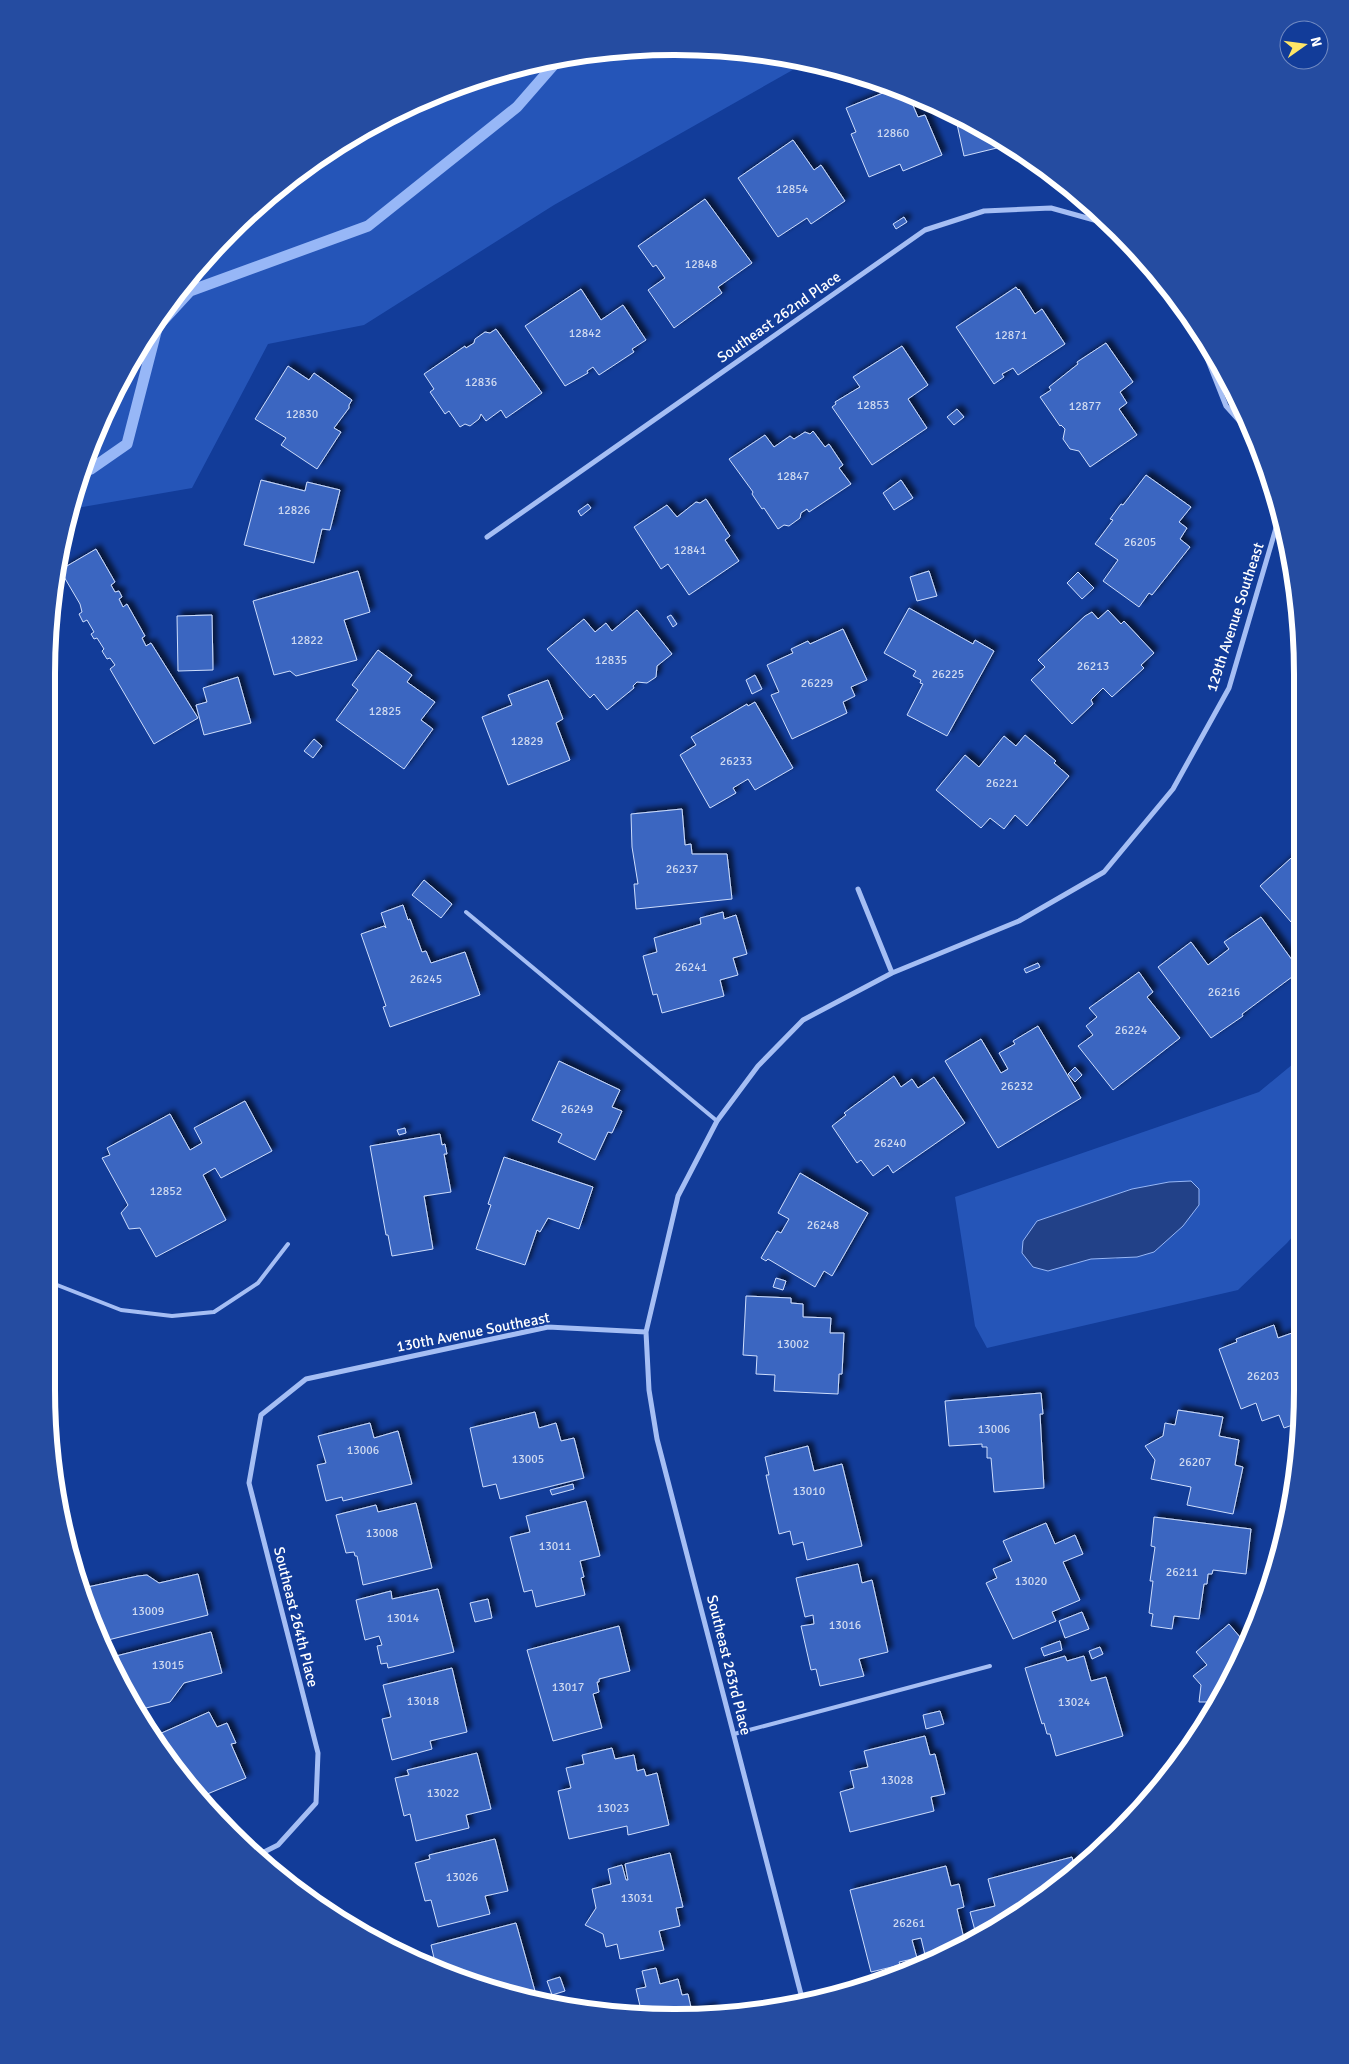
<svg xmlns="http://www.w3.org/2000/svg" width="1349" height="2064" viewBox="0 0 1349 2064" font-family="Signika,sans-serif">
<defs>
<filter id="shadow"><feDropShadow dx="4.5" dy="-4.5" stdDeviation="2.5" flood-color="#0009"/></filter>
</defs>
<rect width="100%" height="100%" fill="#123c99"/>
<path fill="#2555b8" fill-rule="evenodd" d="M634 48 757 52 805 63 554 205 364 325 268 344 192 488 71 509 80 473 111 397 202 260 292 176 397 111 512 68Z
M1299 1059V1229L1287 1243 1238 1290 987 1348 975 1326 955 1197 1259 1092ZM1169 1182 1116 1259H1091L1048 1271 1037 1221 1132 1189Z"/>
<path fill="#224188" stroke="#97b7f7" d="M1191 1181 1199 1189V1205L1183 1226 1154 1252 1137 1257 1091 1259 1048 1271 1033 1267 1022 1253 1023 1241 1037 1221 1132 1189 1169 1182Z"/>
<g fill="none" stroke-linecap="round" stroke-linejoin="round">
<path stroke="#97b7f7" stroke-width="11" d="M157 327 190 291 368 226 517 107 558 60
M79 473 91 469 127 444 157 328"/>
</g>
<path fill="#3b66c1" stroke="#cdddfd" filter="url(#shadow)" d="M895 88 908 94 918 117 925 115 942 155 903 171 900 164 869 177 851 134 856 132 846 108Z
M955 115 989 131 1004 141 1005 146 964 156Z
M793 140 814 170 821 165 845 201 811 224 807 218 778 237 738 178Z
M705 199 752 263 718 287 722 293 674 328 648 290 665 278 656 265 653 267 638 246Z
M904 217 907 222 896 229 893 224Z
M1016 287 1018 290 1019 289 1035 314 1042 309 1065 344 1018 375 1013 368 1002 374 1004 377 994 384 956 327Z
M581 289 601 320 623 305 646 340 632 349 634 352 599 375 593 367 587 371 588 373 565 386 525 326Z
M496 329 542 393 506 418 501 410 486 421 481 414 479 419 470 426 465 424 460 427 449 411 445 414 430 392 434 389 424 374 465 346 466 348 474 343 475 339 485 332 490 333Z
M1106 343 1133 382 1120 392 1127 403 1119 409 1137 435 1090 467 1079 451 1070 449 1063 439 1065 429 1061 425 1060 426 1040 397 1051 390 1049 387 1078 364 1077 362Z
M902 346 928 385 908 399 927 428 872 465 832 407 836 404 835 402 860 387 853 377Z
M288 366 309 380 314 373 352 400 349 405V408L334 428 341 432 317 469 281 445 286 438 255 419Z
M957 409 964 417 954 425 947 417Z
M813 431 825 447 829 444 843 465 839 468 851 484 809 512 807 509 801 513 800 518 789 526 784 525 778 529 764 508 762 509 752 494 753 492 729 459 765 435 774 447 790 436 794 439 805 432 810 434Z
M1146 475 1191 507 1179 522 1187 528 1180 539 1190 547 1152 595 1149 593 1139 607 1103 581 1118 560 1095 544 1113 520 1110 519 1121 504 1123 505Z
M261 480 305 491 307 482 340 490 330 530 322 529 314 563 244 545Z
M901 480 913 498 894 510 883 493Z
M706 499 730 536 725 540 739 561 689 595 668 564 661 569 634 527 667 505 677 517 696 502 700 503Z
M588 504 591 508 581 516 578 511Z
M96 549 115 582 111 585 115 592 119 591 122 597 119 599 123 607 127 604 145 636 142 638 146 646 151 643 198 718 154 744 110 669 115 665 110 658 107 659 102 651 104 649 97 638 94 639 91 634 94 632 87 620 83 622 79 614 82 612 80 604 60 570Z
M358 571 370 612 344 620 357 660 296 676 290 671 274 675 253 601Z
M929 571 937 596 917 601 910 577Z
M1078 572 1094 588 1082 599 1067 583Z
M909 608 973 644 975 640 994 651 947 736 907 715 923 684 920 683 921 680 913 676 916 671 884 653Z
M637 610 672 654 657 666 656 677 647 683 637 682 633 686 634 688 607 710 594 694 590 698 547 649 584 619 595 632 606 623 612 631Z
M1108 610 1121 624 1124 621 1154 653 1141 665 1144 668 1112 697 1103 688 1091 700 1093 704 1072 724 1031 680 1045 667 1038 660 1085 616 1092 612 1098 619Z
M212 615 213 670 178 671 177 616Z
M671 615 677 624 673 627 667 617Z
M843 629 867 680 851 687 855 696 843 702 847 713 792 739 771 695 779 692 767 665 793 653 791 649 808 641 810 644Z
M378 650 412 675 407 682 435 702 421 720 433 729 404 769 336 720 358 690 352 685Z
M755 675 762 689 752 694 746 680Z
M238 677 251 723 204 735 196 705 207 702 203 688Z
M548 680 563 719 556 723 570 760 508 785 482 717 512 705 508 695Z
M755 702 793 768 755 790 748 779 733 788 736 793 710 808 680 755 696 745 691 737 747 704 748 706Z
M1025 735 1056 761 1054 763 1069 776 1027 826 1015 815 1004 829 990 818 981 828 936 790 965 755 979 767 1004 736 1016 746Z
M314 739 322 746 313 758 304 751Z
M682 809 685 845 691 844 692 854H727L732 899 636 909 634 884H638L632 847 631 814Z
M1300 850V921L1297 917 1291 922 1260 886Z
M424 880 452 904 441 918 412 895Z
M403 905 408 920 410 919 422 952 426 951 431 963 465 952 480 995 390 1027 383 1007 386 1006 361 934 384 926 386 928 381 913Z
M723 912 724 919 736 915 747 954 733 958 738 975 720 980 724 996 662 1013 657 994 653 995 643 956 657 952 654 938 701 924 700 918Z
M1261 917 1300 971 1242 1014 1243 1016 1211 1038 1158 967 1191 942 1208 965 1229 949 1224 942Z
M1038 963 1040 967 1026 973 1024 969Z
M1139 972 1153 992 1147 997 1180 1038 1113 1090 1078 1046 1093 1035 1086 1026 1097 1017 1089 1008Z
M1038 1026 1081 1098 998 1148 945 1061 981 1039 1001 1073 1008 1069 999 1053 1015 1044 1013 1041Z
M559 1061 620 1090 612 1107 622 1111 612 1133 608 1132 595 1160 558 1142 562 1134 532 1120Z
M1075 1067 1082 1075 1075 1082 1068 1074Z
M894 1076 901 1087 912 1079 918 1088 934 1077 965 1123 893 1173 888 1165 873 1176 861 1160 857 1163 832 1126 846 1115 844 1113Z
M245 1101 272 1151 221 1178 215 1168 203 1175 226 1220 156 1257 140 1228 129 1229 121 1213 128 1205 102 1158 110 1155 107 1148 170 1114 190 1150 202 1143 194 1128Z
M405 1128 406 1133 399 1135 397 1130Z
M440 1134 442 1145 445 1144 447 1154H444L451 1192 424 1196 433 1249 392 1256 388 1235H386L370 1146Z
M504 1157 593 1187 579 1229 548 1218 540 1232 537 1230 525 1265 476 1249 491 1205 488 1204Z
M800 1173 868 1213 832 1276 824 1271 815 1287 768 1259 766 1261 761 1258 777 1231 781 1233 789 1219 778 1213Z
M776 1278 786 1281 783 1290 773 1287Z
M746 1296 791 1298V1303L803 1304V1317L831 1318 830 1333H844L842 1374H839L838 1394 774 1391 775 1375 756 1374 757 1356 743 1355Z
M1274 1325 1278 1338 1292 1333 1298 1349V1423L1284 1428 1279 1415 1262 1421 1256 1403 1241 1409 1219 1349 1237 1342 1236 1339Z
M1041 1393 1043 1414H1040L1044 1488 994 1492 991 1458H987V1447H982V1444L949 1446 945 1401Z
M1178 1410 1223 1417 1219 1436 1239 1440 1235 1465 1243 1467 1233 1514 1187 1505 1191 1487 1151 1479 1155 1460 1145 1446 1163 1436 1165 1423 1175 1425Z
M535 1412 539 1428 556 1423 561 1441 574 1438 584 1478 500 1499 496 1484 483 1487 470 1428Z
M370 1423 374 1438 398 1431 412 1484 343 1501 342 1497 326 1501 317 1465 326 1463 318 1436Z
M808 1446 814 1471 842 1464 862 1546 807 1560 803 1542 793 1545 790 1531 779 1534 766 1475H769L765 1457Z
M573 1484 574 1489 552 1495 550 1490Z
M586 1501 600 1556 580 1561 584 1577 581 1578 585 1595 536 1607 532 1590 524 1592 510 1537 530 1532 526 1516Z
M416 1503 432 1568 363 1585 357 1556H355L354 1552 346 1553 336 1515 376 1505 378 1512Z
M1154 1517 1251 1529 1246 1574 1213 1570 1212 1574H1208L1207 1584H1204L1199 1619 1174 1616 1172 1629 1151 1626 1153 1614 1149 1613 1153 1581H1150L1155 1547 1151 1546Z
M1046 1523 1055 1544 1075 1535 1083 1554 1063 1562 1080 1600 1052 1612 1056 1621 1013 1639 986 1583 997 1578 993 1569 1012 1561 1003 1541Z
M858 1564 862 1583 872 1580 888 1652 859 1659 864 1676 820 1686 816 1669 811 1670 801 1626 814 1624 813 1615 805 1617 796 1578Z
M198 1574 208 1615 104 1641 87 1607 83 1588 138 1576 147 1575 159 1583Z
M438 1589 454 1652 388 1668 387 1663 381 1664 377 1646 382 1645 379 1636 365 1640 356 1600 391 1591 392 1599Z
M488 1599 492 1618 475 1622 470 1603Z
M1082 1612 1089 1629 1065 1638 1059 1621Z
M1229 1624 1240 1637 1243 1634 1249 1641 1238 1667 1215 1702H1199L1201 1685 1193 1676 1207 1665 1196 1652Z
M619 1626 630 1671 599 1679V1682H597L599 1692 593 1694 602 1728 553 1741 527 1650Z
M211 1632 222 1673 184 1683 170 1702 138 1710 112 1657Z
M1060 1641 1062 1650 1044 1656 1041 1648Z
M1100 1647 1103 1654 1092 1659 1089 1651Z
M1065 1656 1067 1661 1084 1656 1091 1681 1106 1677 1123 1736 1056 1756 1050 1734H1047L1044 1723 1042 1724 1025 1668Z
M452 1668 467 1732 430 1741 432 1749 392 1760 382 1719 391 1717 383 1685Z
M940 1711 944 1724 926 1729 923 1715Z
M209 1712 217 1727 227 1723 236 1743 231 1744 246 1778 200 1797 167 1757 157 1735Z
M925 1736 930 1755 935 1754 945 1794 931 1797 934 1811 850 1832 840 1792 854 1788 850 1771 868 1767 864 1751Z
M612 1748 615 1759 634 1755 637 1771 644 1769 646 1776 657 1773 669 1825 628 1835 627 1826 569 1839 558 1791 571 1788 566 1768 584 1764 582 1755Z
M477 1753 491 1809 466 1815 469 1828 416 1841 410 1814 404 1816 395 1778 409 1775 407 1770Z
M495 1839 508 1891 485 1896 490 1914 438 1927 431 1900 425 1901 415 1863 430 1859 429 1855Z
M670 1853 683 1907 676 1908 680 1926 659 1931 664 1950 620 1959 617 1944 606 1947 603 1934 585 1925 596 1908 592 1889 611 1884 608 1869 622 1865 626 1880H628L625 1864Z
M1097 1854 1089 1862 1087 1863 1085 1858Z
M1072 1857 1076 1871 989 1933 977 1938 970 1912 995 1906 988 1879Z
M946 1866 951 1886 959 1884 964 1907 957 1909 965 1943 926 1959 921 1938 912 1940 917 1958 899 1962 900 1965 871 1972 850 1890Z
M516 1923 535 1991 518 1995 437 1971 431 1945Z
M656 1968 660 1984 678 1979 682 1995 688 1994 692 2012 712 2007 715 2016 626 2015V2013L641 2010 636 1989 646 1987 642 1971Z
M560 1977 565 1991 552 1995 547 1981Z"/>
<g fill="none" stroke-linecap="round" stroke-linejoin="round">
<path stroke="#a5bef4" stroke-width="4" d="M466 912 717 1121
M52 1283 121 1310 172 1316 214 1312 258 1283 288 1244
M734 1734 990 1666"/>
<path stroke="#a5bef4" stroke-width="5" d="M1196 330 1226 406 1253 436
M487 537 925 230 984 211 1051 208 1105 223 1115 230
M858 889 892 973
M256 1856 278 1845 316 1803 318 1753 249 1483 261 1415 306 1379 548 1327 646 1332
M803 2002 657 1439 649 1390 646 1332 678 1196 717 1121 758 1066 803 1020 892 973 1019 921 1104 872 1173 789 1229 688 1276 528 1282 518"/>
</g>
<g text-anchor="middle" stroke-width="4" stroke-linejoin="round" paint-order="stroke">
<g font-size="12" fill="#ced9f0">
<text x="893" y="137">12860</text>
<text x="792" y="193">12854</text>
<text x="701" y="268">12848</text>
<text x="585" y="337">12842</text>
<text x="1011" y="339">12871</text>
<text x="481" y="386">12836</text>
<text x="873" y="409">12853</text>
<text x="1085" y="410">12877</text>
<text x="302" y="418">12830</text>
<text x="793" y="480">12847</text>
<text x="294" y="514">12826</text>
<text x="1140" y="546">26205</text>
<text x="690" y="554">12841</text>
<text x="307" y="644">12822</text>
<text x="611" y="664">12835</text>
<text x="1093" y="670">26213</text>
<text x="948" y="678">26225</text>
<text x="817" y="687">26229</text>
<text x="385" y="715">12825</text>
<text x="527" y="745">12829</text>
<text x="736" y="765">26233</text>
<text x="1002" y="787">26221</text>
<text x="682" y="873">26237</text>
<text x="691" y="971">26241</text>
<text x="426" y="983">26245</text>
<text x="1224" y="996">26216</text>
<text x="1131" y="1034">26224</text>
<text x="1017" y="1090">26232</text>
<text x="577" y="1113">26249</text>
<text x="890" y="1147">26240</text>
<text x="166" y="1195">12852</text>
<text x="823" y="1229">26248</text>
<text x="793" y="1348">13002</text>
<text x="1263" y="1380">26203</text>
<text x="994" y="1433">13006</text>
<text x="363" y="1454">13006</text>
<text x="528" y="1463">13005</text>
<text x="1195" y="1466">26207</text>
<text x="809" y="1495">13010</text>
<text x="382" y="1537">13008</text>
<text x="555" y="1550">13011</text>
<text x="1182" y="1576">26211</text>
<text x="1031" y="1585">13020</text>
<text x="148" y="1615">13009</text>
<text x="403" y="1622">13014</text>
<text x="845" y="1629">13016</text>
<text x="168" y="1669">13015</text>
<text x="568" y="1691">13017</text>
<text x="423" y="1705">13018</text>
<text x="1074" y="1706">13024</text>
<text x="897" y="1784">13028</text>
<text x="443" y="1797">13022</text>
<text x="613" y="1812">13023</text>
<text x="462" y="1881">13026</text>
<text x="637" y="1902">13031</text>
<text x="909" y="1927">26261</text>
</g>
<g font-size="15" fill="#fff" stroke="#123c99">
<text transform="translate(779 317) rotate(-35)" y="5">Southeast 262nd Place</text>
<text transform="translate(1235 617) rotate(-72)" y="5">129th Avenue Southeast</text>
<text transform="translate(473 1332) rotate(-11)" y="5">130th Avenue Southeast</text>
<text transform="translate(296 1617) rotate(76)" y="5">Southeast 264th Place</text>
<text transform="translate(729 1665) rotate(76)" y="5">Southeast 263rd Place</text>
</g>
</g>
<path d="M0 0H1349V2064H0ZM674 55H675A619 619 0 0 1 1294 674V1390A619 619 0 0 1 675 2009H674A619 619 0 0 1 55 1390V674A619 619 0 0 1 674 55Z" fill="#254ca1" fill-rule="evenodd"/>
<path fill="none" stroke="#fff" stroke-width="6" d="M674 55H675A619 619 0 0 1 1294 674V1390A619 619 0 0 1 675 2009H674A619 619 0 0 1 55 1390V674A619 619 0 0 1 674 55Z"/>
<g transform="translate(1304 45) rotate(76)"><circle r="24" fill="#123c99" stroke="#718ac2"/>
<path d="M0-4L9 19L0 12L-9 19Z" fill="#ffe667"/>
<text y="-8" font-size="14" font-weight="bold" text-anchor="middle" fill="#ffffff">N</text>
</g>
</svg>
